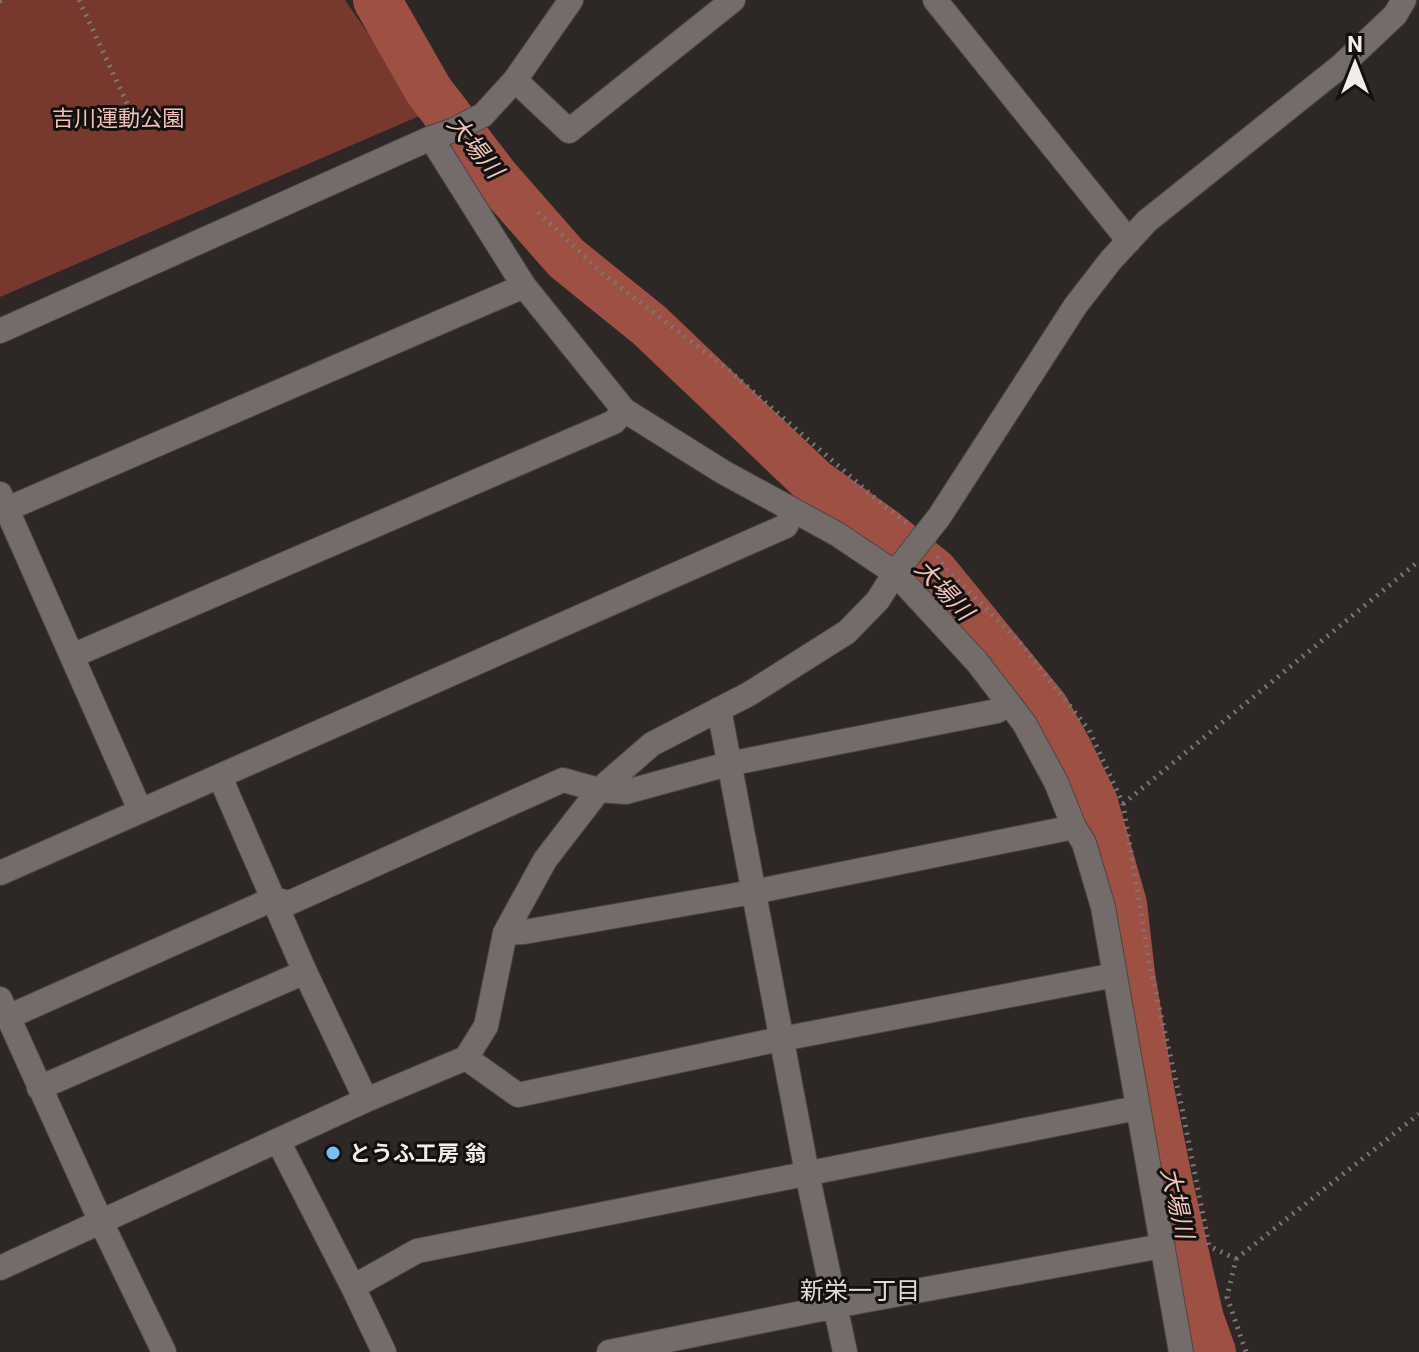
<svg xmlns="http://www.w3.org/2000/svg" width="1419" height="1352" viewBox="0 0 1419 1352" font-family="Roboto,'Noto Sans JP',sans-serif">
<rect width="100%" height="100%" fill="#2d2726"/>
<path fill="#77382e" d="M0 0H345L424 114 0 297Z"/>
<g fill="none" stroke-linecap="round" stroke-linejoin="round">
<path stroke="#9e5043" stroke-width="48" d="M377 0 429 91 495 177 566 258 649 325 814 482 883 531 934 572 1045 708 1068 749 1094 803 1123 904 1131 974 1148 1079 1169 1184 1200 1319 1212 1352"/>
<g stroke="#4a4544" stroke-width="26">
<path id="minor" d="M935 0 1129 241
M515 80 569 131 733 0
M431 138 524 286 624 410 723 472 837 534 895 573 977 662 1024 723 1056 782 1074 827 1084 843 1103 907 1181 1352
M0 331 431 138 454 130 483 115 515 80 571 0
M0 494 140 810
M7 509 524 286
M72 656 614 422 624 410
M719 709 807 1173 845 1352
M220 777 305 972 366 1100
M0 873 786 526 793 511
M505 933 524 932 753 892 1074 827
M0 999 101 1222 164 1352
M8 1017 273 899 289 903 563 780 599 790 626 792 728 764 997 711 1009 704
M466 1058 518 1095 766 1042 1115 975
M39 1088 305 972
M278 1141 353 1287 384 1352
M0 1268 366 1100 466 1058 486 1026 505 933 545 860 599 790 652 744 749 694 847 632 878 600 895 573 939 517 1076 305 1111 260 1147 221 1342 65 1395 15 1404 0
M353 1287 417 1251 1137 1108
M609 1352 856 1302 1162 1246"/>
</g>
<path stroke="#7c7776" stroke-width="5" stroke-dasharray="2 6" stroke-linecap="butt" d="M79 0 132 114
M0 1 4 0
M538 212 603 274 726 368 883 505 907 523
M937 556 943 565 1020 643 1089 730 1123 804 1150 967 1182 1108 1209 1246 1236 1259 1227 1297 1246 1352
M1123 804 1419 561
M1236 1259 1419 1114"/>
<use href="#minor" stroke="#736c6b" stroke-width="24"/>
</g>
<circle fill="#74c0f6" stroke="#131110" stroke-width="3" cx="333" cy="1153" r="8"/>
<g text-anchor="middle" stroke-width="6" stroke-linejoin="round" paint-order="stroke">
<g font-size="22" fill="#f0c1b9" stroke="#131110">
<text x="118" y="126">吉川運動公園</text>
</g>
<g font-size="22" font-weight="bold" fill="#f1edec" stroke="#131110" text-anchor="start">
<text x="349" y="1161">とうふ工房 翁</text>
</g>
<g font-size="24" font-style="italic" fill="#f1c3ba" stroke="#131110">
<text transform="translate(475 147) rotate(51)" y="8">大場川</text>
<text transform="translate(944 590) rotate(47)" y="8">大場川</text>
<text transform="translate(1177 1203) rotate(77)" y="8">大場川</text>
</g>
<g font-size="24" fill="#e1dad8" stroke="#131110">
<text x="860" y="1299">新栄一丁目</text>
</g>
</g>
<g transform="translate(1355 64)" stroke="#131110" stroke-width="6" paint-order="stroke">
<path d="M0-6L14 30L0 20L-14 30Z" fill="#f1edec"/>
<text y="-12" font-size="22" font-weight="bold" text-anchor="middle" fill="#f1edec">N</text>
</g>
</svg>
